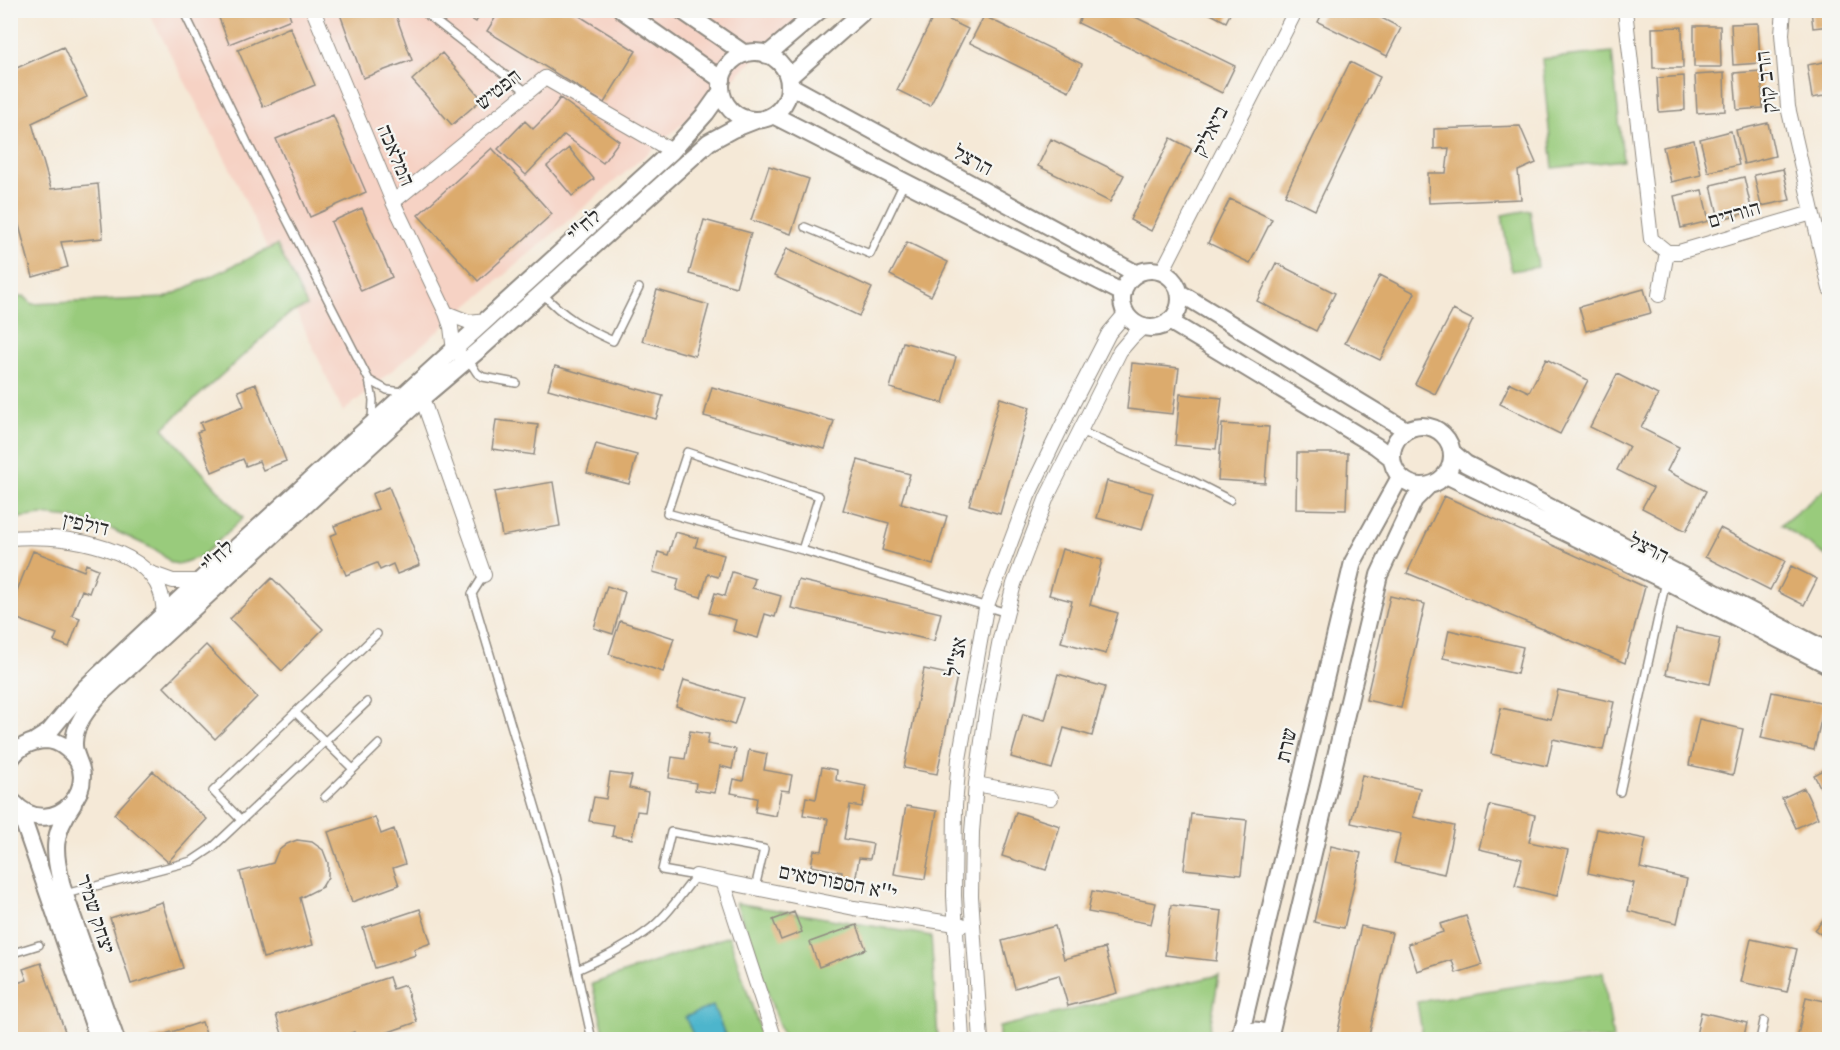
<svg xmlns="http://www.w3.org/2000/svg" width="1840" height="1050" viewBox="0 0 1840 1050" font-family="'Gentium Book Plus','Frank Ruhl Libre',serif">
<rect width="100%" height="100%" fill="#f6f6f2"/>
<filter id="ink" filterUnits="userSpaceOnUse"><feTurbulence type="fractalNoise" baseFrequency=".0167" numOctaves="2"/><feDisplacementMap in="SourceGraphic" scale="12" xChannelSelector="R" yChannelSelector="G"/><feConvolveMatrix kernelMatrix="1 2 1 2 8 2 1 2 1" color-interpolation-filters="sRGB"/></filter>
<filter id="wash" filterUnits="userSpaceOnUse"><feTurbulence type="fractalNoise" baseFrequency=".008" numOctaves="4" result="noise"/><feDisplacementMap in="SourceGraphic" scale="24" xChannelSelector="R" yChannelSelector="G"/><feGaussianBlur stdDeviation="1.35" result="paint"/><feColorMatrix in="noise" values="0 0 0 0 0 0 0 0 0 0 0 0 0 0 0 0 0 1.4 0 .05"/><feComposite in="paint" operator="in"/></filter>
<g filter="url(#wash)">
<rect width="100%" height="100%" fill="#f5e9d7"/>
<path fill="#f6d2c4" d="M148 11H807L701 108 343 412 231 170Z"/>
<path fill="#99cb7b" stroke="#627b53" stroke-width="1.5" d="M1612 52 1623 160 1553 168 1542 59Z
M1530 210 1538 267 1511 271 1502 215Z
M277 245 307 306 289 314 163 428 243 518 202 556 179 564 172 563 156 550 111 529 72 518 42 515 11 519V298L24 296 32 304 165 298Z
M1829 486V558L1781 525Z
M736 903 931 936 938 1039H784Z
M729 936 763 1039H606L592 984Z
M1603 972 1613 1039H1423L1417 1002Z
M1219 975 1208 1039H999V1027Z"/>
<path fill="#4eb5cc" stroke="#3c707c" stroke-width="1.5" d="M713 1006 727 1039H695L685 1017Z"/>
<g id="blocks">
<path fill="#dcab6d" d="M216 10H288L291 19 229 44Z
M349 10H394L412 60 363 78 340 14Z
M456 10H482L476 22Z
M500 10H570L636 51 604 103 487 31Z
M1084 10H1121L1235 66 1222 93 1078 23Z
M1203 10H1232L1226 22Z
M1324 10H1366L1401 28 1387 56 1318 22Z
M1731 10H1762V15L1731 13Z
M1811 10H1830V26L1813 28Z
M935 13 968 29 930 106 897 90Z
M984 16 1082 64 1069 91 970 43Z
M1758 23 1760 63 1733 65 1731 24Z
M1694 26H1720L1721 67H1694Z
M290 27 315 85 263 107 238 50Z
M1682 27 1683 68H1653L1652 28Z
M63 47 87 97 32 123 51 189 98 184 103 238 61 242 68 267 33 277 10 192V71Z
M442 53 482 99 452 125 412 80Z
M1830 61V95L1812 98 1807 65Z
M1350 62 1380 77 1315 210 1285 195Z
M1761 71 1763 108 1737 110 1734 73Z
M1724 73 1725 111 1697 113 1695 75Z
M1684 76 1685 110 1659 112 1657 78Z
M560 98 619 141 603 163 564 135 526 175 498 149 525 121 533 129 550 112Z
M333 115 366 192 310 217 276 139Z
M1768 123 1775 156 1744 164 1736 130Z
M1520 126 1536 163 1518 171 1521 199 1429 203 1428 173H1446L1449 148 1434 149V129Z
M1731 131 1739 165 1708 172 1700 139Z
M1171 138 1192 149 1151 231 1130 220Z
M1051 139 1124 175 1110 202 1038 166Z
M1694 140 1701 175 1671 182 1663 147Z
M492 148 552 214 478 281 418 215Z
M569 148 594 179 572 196 547 166Z
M769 166 809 179 791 234 751 220Z
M1783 169 1790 200 1761 206 1754 175Z
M1744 177 1752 212 1719 219 1711 185Z
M1702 190 1709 221 1681 228 1674 196Z
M1230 199 1272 219 1250 263 1208 243Z
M362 208 392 277 361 291 331 222Z
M704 220 751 233 736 287 689 274Z
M907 242 948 262 931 296 890 275Z
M787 248 872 288 859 316 774 276Z
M1276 263 1335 293 1316 331 1257 301Z
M1380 275 1415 293 1380 360 1345 343Z
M1644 289 1651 313 1586 331 1579 307Z
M657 290 709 305 695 356 642 341Z
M1453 310 1473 320 1435 394 1415 384Z
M903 342 956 357 943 403 890 388Z
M1546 359 1588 380 1560 434 1500 404 1510 383 1529 392Z
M1132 363 1179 368 1173 414 1127 409Z
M555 366 663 396 656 419 548 389Z
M1617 374 1658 395 1641 428 1679 447 1667 471 1706 491 1686 531 1642 508 1653 488 1617 470 1629 446 1590 427Z
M256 384 286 461 263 470 259 461 246 466 243 459 212 472 197 432 203 430 200 423 244 406 238 391Z
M712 387 834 421 825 449 704 416Z
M1180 394 1222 398 1216 449 1175 445Z
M1000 398 1030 407 1000 514 969 505Z
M496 420 538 425 534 455 492 449Z
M1222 424 1269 427 1265 483 1218 480Z
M596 444 637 455 629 484 587 473Z
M1297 453H1348L1346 510 1296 509Z
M858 460 910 474 901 503 947 516 933 565 882 550 889 523 843 510Z
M1107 481 1153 493 1142 530 1097 518Z
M553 482 560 526 502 536 494 492Z
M389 487 420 565 397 574 393 564 380 570 377 563 346 575 330 536 337 533 334 526 378 509 372 494Z
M1444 496 1645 587 1625 663 1407 573Z
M1720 528 1785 561 1770 590 1705 557Z
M675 532 698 538 695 547 724 555 718 577 708 574 701 597 676 590 679 579 653 572 658 552 668 555Z
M1062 549 1102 560 1090 605 1118 613 1106 654 1061 642 1072 601 1049 595Z
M33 551 84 571 86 564 98 569 89 593 82 590 72 615 80 618 69 647 54 641 57 634 10 616V608Z
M1791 566 1817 579 1804 605 1778 592Z
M732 572 755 579 752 588 781 596 775 617 765 614 758 638 733 631 736 620 709 613 715 593 725 596Z
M272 578 323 629 282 671 230 619Z
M798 580 941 613 934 641 791 608Z
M607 586 625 592 613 634 594 628Z
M1390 596 1425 604 1401 708 1366 700Z
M620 621 674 638 663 672 609 654Z
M1676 629 1720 639 1710 684 1666 674Z
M1449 630 1523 647 1517 674 1443 658Z
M206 645 257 697 215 739 164 687Z
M924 669 957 676 937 774 904 768Z
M1058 674 1105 687 1092 736 1064 728 1052 769 1011 757 1023 714 1045 720Z
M684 680 743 698 734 725 676 706Z
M1558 690 1614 702 1603 750 1553 739 1547 766 1491 754 1501 708 1551 719Z
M1772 692 1825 703 1814 750 1761 738Z
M1699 719 1743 729 1733 775 1689 765Z
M690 731 709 734 707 744 736 749 732 769 720 766 715 793 695 790 696 783 669 778 672 757 685 759Z
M749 750 767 754 764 770 792 775 789 791 781 790 776 816 755 812 757 798 731 793 734 779 743 781Z
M822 767 837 770 836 780 866 786 862 807 850 805 844 839 873 844 870 859 859 858 854 888 839 886 842 872 811 866 814 850 822 851 828 819 803 815 806 797 816 799Z
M1830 767V806L1814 775Z
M153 771 207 819 168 862 114 814Z
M610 773 632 776 629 788 648 792 645 812 637 811 632 839 612 836 614 825 589 821 594 797 606 799Z
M1362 775 1420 788 1413 817 1454 826 1444 874 1394 863 1401 834 1351 823Z
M1804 788 1818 818 1796 828 1782 798Z
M1490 805 1535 815 1529 842 1568 850 1557 896 1515 886 1522 859 1479 849Z
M906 806 937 811 925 879 894 874Z
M1016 812 1060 826 1046 870 1002 856Z
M1191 814 1247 820 1241 875 1184 869Z
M375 817 381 834 394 829 405 864 393 868 399 885 352 902 328 832Z
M1597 829 1646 839 1640 868 1687 879 1677 923 1628 911 1634 883 1588 873Z
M297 840 312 842 323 850 328 863V877L322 887 300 898 313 945 263 958 240 872 273 863 278 851 287 844Z
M1331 846 1361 853 1344 928 1314 922Z
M1092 891 1156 903 1151 924 1088 912Z
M162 902 183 968 131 984 110 918Z
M1171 905 1222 911 1216 961 1165 955Z
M420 909 431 943 414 949 416 955 375 968 363 928Z
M1830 911V941L1815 930Z
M794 912 802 932 781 940 773 920Z
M1466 916 1482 965 1456 973 1452 960 1417 971 1408 944 1443 932 1440 924Z
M857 925 866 949 819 967 810 942Z
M1055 926 1064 959 1105 948 1117 993 1068 1006 1059 975 1015 988 1002 941Z
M1361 926 1392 933 1368 1040H1336Z
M1751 939 1797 949 1787 992 1741 982Z
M41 963 68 1040H27L25 1034 10 1039V985L27 980 23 969Z
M389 977 393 989 405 985 417 1022 366 1040H357L354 1032 331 1040H284L276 1015Z
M1806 997 1830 1002V1040H1797Z
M1701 1012 1747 1023 1743 1040H1695Z
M202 1022 208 1040H150V1039Z"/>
</g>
</g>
<g filter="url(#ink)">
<use href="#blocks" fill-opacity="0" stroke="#908a81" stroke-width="1.5"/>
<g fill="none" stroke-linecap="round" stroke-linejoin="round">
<g stroke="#908a81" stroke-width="10">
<path id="service" d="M183 10 247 142 369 380 373 400 372 419
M425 13 527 92
M805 227 870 254 904 183
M542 293C564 317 584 328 613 341L639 288
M468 359 477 373 483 377 516 383
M369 380 387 390 403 392
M1080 431 1189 479 1230 500
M802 550 819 496 687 452 667 513 802 550 1007 613
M484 575 472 594 556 876 592 1040
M295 712 353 769
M1620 792 1666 581
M325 797 379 744
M241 820 213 791 377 634
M65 894 192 861 213 847 367 702
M10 954 39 945
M577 970C602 959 628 946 650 929 668 915 681 894 696 876L662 870 671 832 764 849 755 888
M1760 1040 1764 1021"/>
</g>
<g stroke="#908a81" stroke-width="16">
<path id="minor" d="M313 10 393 202 446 313 451 327 454 351 459 354
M1625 10 1651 239 1667 252 1659 295
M1784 10 1782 34 1788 107 1830 289
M393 202 545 78 672 151
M1667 252H1679L1812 213
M1162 272 1296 10
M446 313 469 322 487 320
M415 395 422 398 484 575
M10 538C53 534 142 543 160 591 163 598 163 606 164 614
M148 572 173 581H200
M976 784 1051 798
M696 876 854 908 962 925
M723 881 775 1040
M962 1040 954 896 955 806 959 759 986 608 1028 496 1074 401 1109 333 1126 313
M981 1040 971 896 972 832 976 784 986 713 1000 639 1014 584 1047 497 1120 351 1132 337 1144 326"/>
</g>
<g stroke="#908a81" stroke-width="20">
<path id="tertiary" d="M622 10 722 80
M681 10 745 54
M721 86a34 34 0 1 1 68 0a34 34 0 1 1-68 0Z
M767 55 820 10
M788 78 865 10
M789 85 1137 274
M773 115 1123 293
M1122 299a29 29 0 1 1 58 0a29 29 0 1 1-58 0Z
M1180 293 1406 430
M1169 321 1376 446 1392 458
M1392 456a30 30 0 1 1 60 0a30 30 0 1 1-60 0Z
M1452 452 1466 464 1830 652
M1446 475 1666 581 1830 666
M35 741 49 732 85 688 183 596 672 151 706 113 721 92
M10 760C18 747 31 741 45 740 53 740 60 743 66 748 110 781 53 845 14 803
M79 763C77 758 74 751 74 745 73 726 88 708 99 695L422 398 481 348 690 159 709 142 733 129 756 120
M73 804C51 836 54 850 62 887L116 1040
M15 805 24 823 99 1040
M1241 1032 1353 562 1400 477
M1270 1034 1379 575 1414 500 1428 486
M1232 1040C1246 1028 1262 1027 1276 1040"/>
</g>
<use href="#service" stroke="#fff" stroke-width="7"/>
<use href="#minor" stroke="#fff" stroke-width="14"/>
<use href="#tertiary" stroke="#fff" stroke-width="16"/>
</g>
</g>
<g text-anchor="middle" stroke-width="4.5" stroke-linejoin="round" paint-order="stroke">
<g font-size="21" fill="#2b2b2b" stroke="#f6f6f2">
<text transform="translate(1766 82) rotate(-97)" y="7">הרב קוק</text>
<text transform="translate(498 89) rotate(-39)" y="7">הפטיש</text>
<text transform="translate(1210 131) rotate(-63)" y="7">ביאליק</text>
<text transform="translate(396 155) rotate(67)" y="7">המלאכה</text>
<text transform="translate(973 160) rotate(28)" y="7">הרצל</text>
<text transform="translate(1734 214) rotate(-16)" y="7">הורדים</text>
<text transform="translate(584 225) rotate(-42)" y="7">לח"י</text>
<text transform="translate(86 524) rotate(12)" y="7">דולפין</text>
<text transform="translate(1649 548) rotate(26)" y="7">הרצל</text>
<text transform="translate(217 556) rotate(-43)" y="7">לח"י</text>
<text transform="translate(956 657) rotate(-80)" y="7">אצ"ל</text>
<text transform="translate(1286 745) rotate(-77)" y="7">שרת</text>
<text transform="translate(838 882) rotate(11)" y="7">י''א הספורטאים</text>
<text transform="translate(96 914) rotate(72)" y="7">יצחק שמיר</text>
</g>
</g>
<rect width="1840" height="1050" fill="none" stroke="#f6f6f2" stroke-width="36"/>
</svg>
